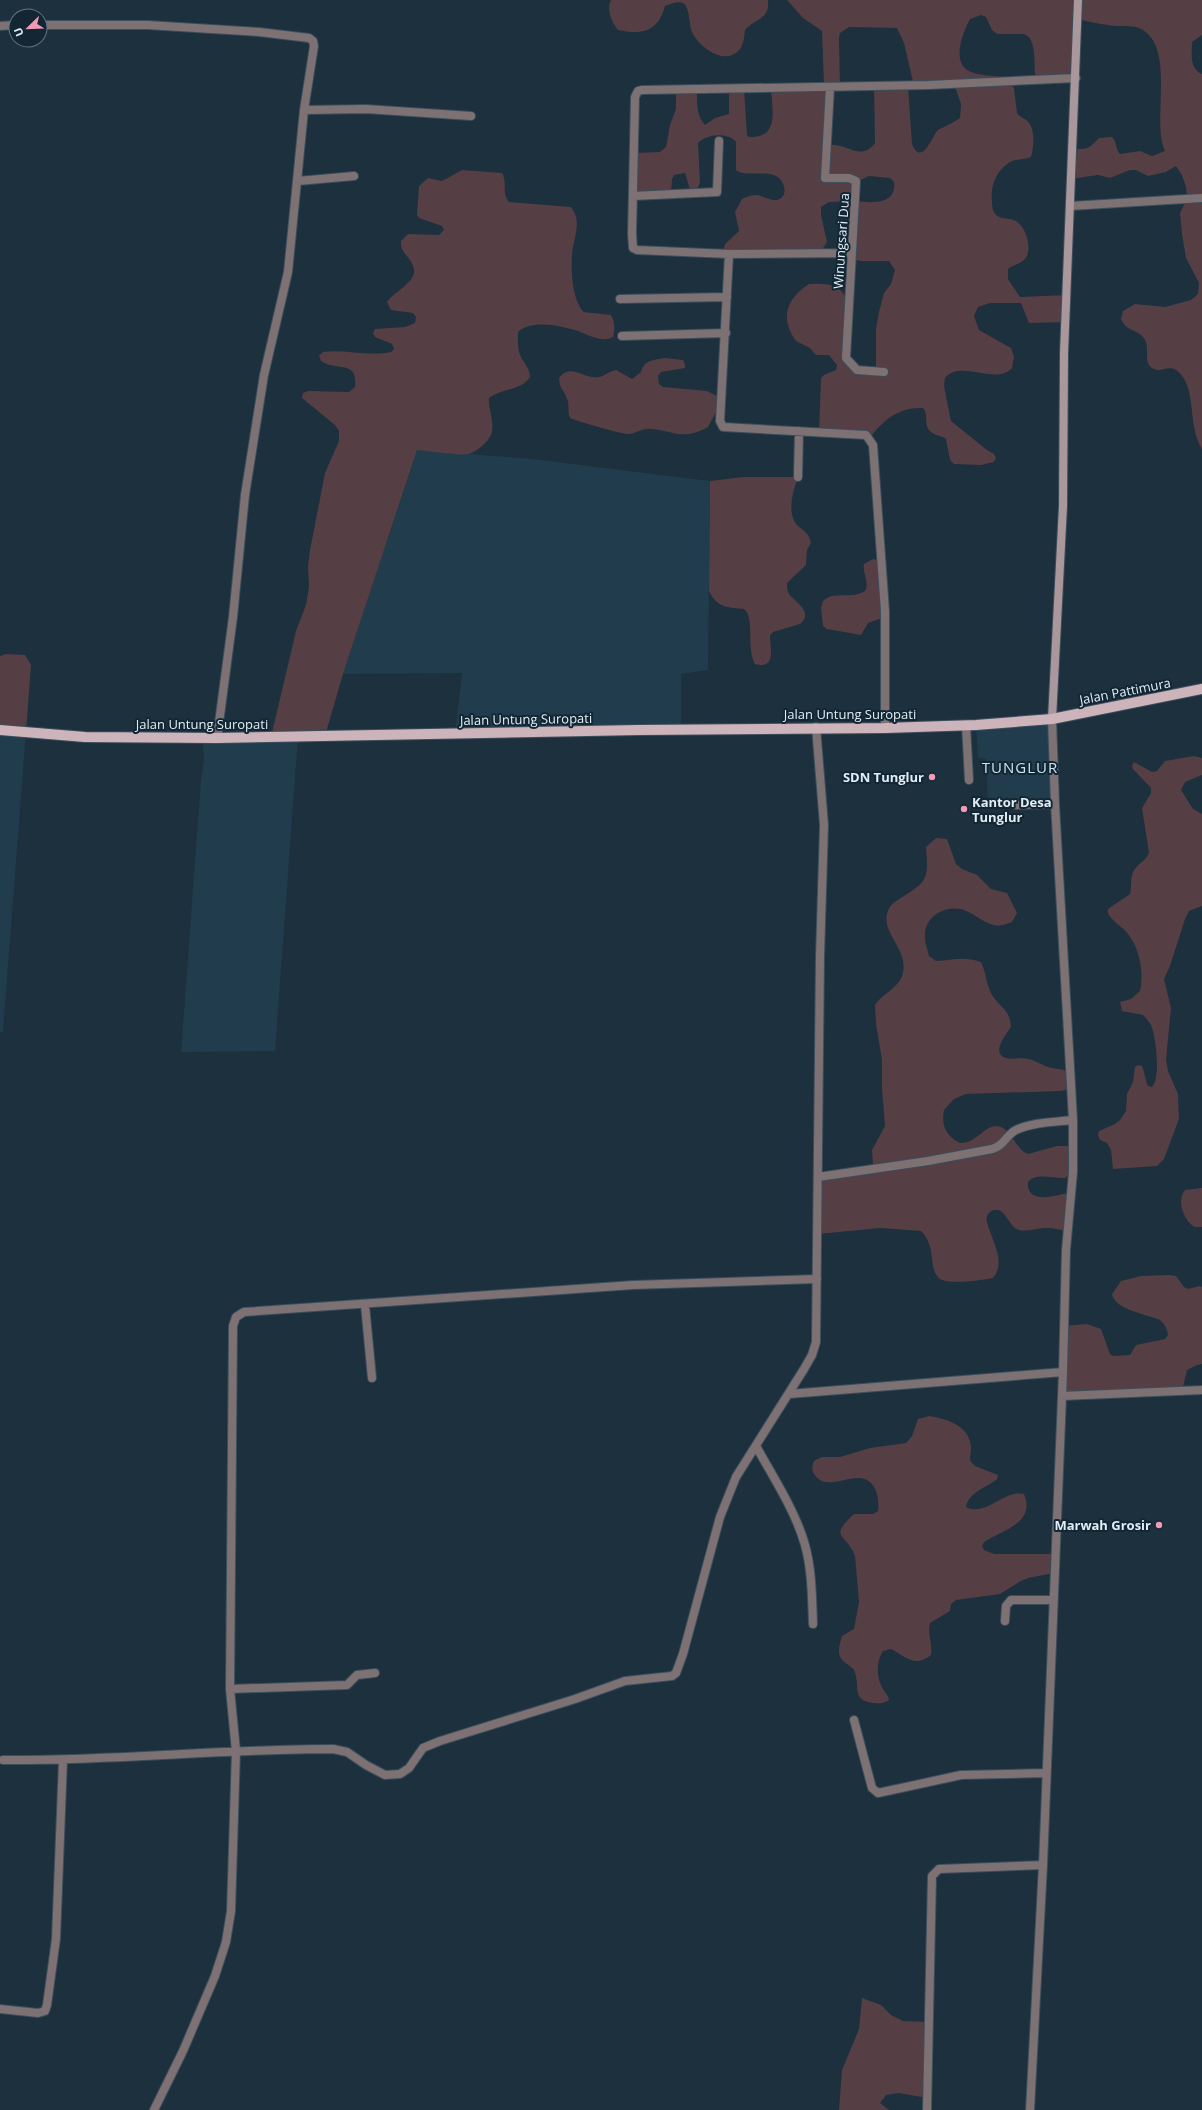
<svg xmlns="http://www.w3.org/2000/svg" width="1202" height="2110" viewBox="0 0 1202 2110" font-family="'Open Sans',sans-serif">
<rect width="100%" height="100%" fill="#1c303d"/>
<path fill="#213c4c" d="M417 450 532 459 710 481 708 670 681 674V729L455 734 462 673 343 674Z
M1052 719 1055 804 1012 805 1011 800 988 801 986 759 978 758 976 725Z
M0 730 26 732 3 1032H0Z
M298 737 275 1051 181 1052 201 780 204 760 203 745 217 738Z"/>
<path fill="#553e44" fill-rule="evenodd" d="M611 0H768C770 20 755 18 745 30 744 38 744 46 737 52 723 65 698 46 692 32 689 25 690 7 683 3 677 1 671 4 665 6 658 32 642 35 618 30 612 22 606 10 611 0Z
M787 0H1202V35L1192 42C1192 54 1189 68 1202 74V449C1188 427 1196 394 1182 376 1170 360 1163 375 1152 368 1143 362 1150 348 1145 340 1139 329 1126 332 1121 319L1123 311 1135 304 1165 307 1191 300 1198 294 1199 283 1186 258 1182 234 1180 213 1187 199 1186 187 1182 175 1176 166 1166 172 1148 176 1136 170H1130L1110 178 1098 175 1071 179 1072 149C1090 149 1088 149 1099 138L1112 137C1117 141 1115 148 1120 154L1140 151 1152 156 1165 151C1150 120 1179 41 1136 27 1127 25 1117 27 1108 25 1098 24 1088 21 1078 19L1076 78 1036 80C1033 67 1037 49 1029 37L1024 34H997L992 30 986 17 981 15 970 19C963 32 950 64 971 72 980 76 994 75 1005 78L1014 88 1017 113C1020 118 1026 118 1029 123 1035 130 1034 148 1031 157 1024 160 1016 159 1010 162 996 171 990 186 992 201 992 207 993 214 999 217 1003 219 1009 218 1014 220 1026 224 1034 251 1024 260 1020 264 1013 265 1008 269V279L1020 297 1066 295 1065 322 1029 323 1021 303H990L978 307 974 316 979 330 1011 348 1014 357 1012 368C995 386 961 359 945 378L944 386 951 421 987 450 994 454 996 458 994 462 981 465 954 464 950 460 946 439C942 436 934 435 931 432 923 426 929 414 923 408 899 407 883 420 870 438L819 432 821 378 824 375 836 370 837 365 829 355H816L810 348 796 341C779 318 787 298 809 284 824 283 839 283 846 298V358L851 365 876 368V329L879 312 884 293 891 284 895 270 889 261H862L850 259 855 201 829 202 821 207V215L827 242 820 253H723L725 244 739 231 735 212 742 199C746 197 751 195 757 195 764 196 777 205 783 196 785 193 785 188 783 184 777 167 752 177 739 172L736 170V142C728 132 707 134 698 143L700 183 696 192 691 193 685 173 674 175 672 179 671 194 633 196 634 153 660 152 666 147 670 125 676 109V90L697 89C697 102 696 115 705 125L715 118 729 114V89L744 88 747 135 749 137C780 138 772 110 771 88L824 87 822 31 803 18ZM849 27 897 28 904 43 914 86 954 84 961 104 960 118C953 123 945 126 938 130 933 134 922 168 912 144L908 86H874L875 143C861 162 848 143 827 145L830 87H840L839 38 840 33ZM869 176 890 178 894 182C897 205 872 203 856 201V182Z
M462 170 502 173C508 182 501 193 509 202L571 207C583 222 573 238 572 255 571 271 572 300 584 312L611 315C615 322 615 329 613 337 601 343 589 335 578 331 561 326 532 319 518 332 518 340 517 349 521 357 526 366 529 367 530 377 521 391 502 388 489 398 488 409 494 419 492 431 491 440 478 451 469 454 460 456 429 451 417 450L343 674 325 736 271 737 296 631 306 605 309 587 308 567 310 550 325 473 339 441V431L335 425 302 398 303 393 308 391 349 392 355 387C358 359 337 372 321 361L319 356 323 352C345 349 368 357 391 352L394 349 392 344 375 337 373 333 375 329 405 327 415 323 416 317 413 313 391 310 387 302C392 293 420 281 413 266 410 256 400 253 401 241L408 234 439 235 444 230 442 226 419 218 417 215 419 186 428 178 442 181Z
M665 358 683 360 685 364V368L661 372 658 376 659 384 663 387 707 391 717 396 716 412 708 427C682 441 675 431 651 429 643 428 637 433 630 434 624 435 576 421 570 418 567 411 570 405 567 399 564 389 560 391 559 378 571 362 584 380 599 377 605 376 609 371 616 370L632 379 641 372C644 360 653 360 665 358Z
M744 477H798C793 491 786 514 798 526 805 532 809 533 811 543L807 550 806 565 787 583C787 588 787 591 790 595 796 603 814 612 800 624L773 632 770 635C770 648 777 670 755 664 746 648 755 617 744 609 728 608 716 607 709 591L710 481Z
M873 559 877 560 885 617 868 623 861 635 827 629 823 626 821 608 823 601C834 590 852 600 865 591 870 583 862 573 864 564Z
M6 654 25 655 31 665 26 732 0 730V656Z
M1194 756 1202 758V775L1185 782 1181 790 1193 809 1202 814V906L1189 911 1185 919 1170 966 1164 979 1171 1008 1166 1059 1168 1071 1178 1094 1179 1119 1164 1159 1157 1166 1113 1169 1111 1150 1107 1143 1100 1140 1098 1135 1099 1131 1115 1124 1120 1120 1126 1111 1127 1094 1133 1082 1135 1067 1138 1065 1142 1066C1145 1073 1145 1080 1148 1086L1152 1087C1161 1078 1156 1037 1151 1025 1149 1022 1146 1018 1143 1015L1122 1011 1120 1002 1131 999 1140 991C1144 973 1140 949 1128 934 1123 927 1105 917 1108 909L1130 894C1132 887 1130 879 1133 872 1137 864 1146 861 1149 853L1142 808 1151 793V788L1133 769 1132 766 1134 762 1152 772 1157 771 1165 761Z
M936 838 947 839 956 864 962 869 977 875 991 889 1007 893 1017 913 1012 922C1006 924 1000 927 994 925 984 923 976 915 966 911 948 903 923 916 925 938 925 944 928 950 929 956L936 961C952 960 965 956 981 962 986 972 986 984 992 995 1000 1008 1010 1009 1011 1027 1007 1033 990 1053 1006 1058 1012 1060 1021 1057 1028 1059 1036 1060 1041 1065 1048 1067 1056 1069 1063 1069 1070 1072L1071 1089 1060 1091 966 1094 954 1099 944 1110C941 1125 946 1136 960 1143 964 1143 968 1142 972 1140 983 1134 993 1118 1007 1131 1014 1138 1019 1151 1028 1154L1057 1146H1073V1172L1065 1178C1053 1179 1037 1172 1028 1182 1026 1206 1058 1195 1071 1192L1068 1231C1061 1230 1054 1228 1046 1228 1038 1228 1026 1232 1019 1230 1009 1227 1006 1210 997 1210 990 1209 985 1216 987 1222 991 1239 1007 1262 993 1278 982 1280 950 1285 940 1279 934 1275 933 1266 932 1259 931 1249 929 1239 921 1231L881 1228 818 1234V1177L871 1170 873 1165 872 1150 885 1126 882 1089V1060L876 1024 875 1005C882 994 898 988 902 976 911 950 879 933 888 911 890 905 893 903 898 900 926 881 929 883 926 847Z
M1202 1188V1227H1195C1184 1222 1176 1200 1185 1190Z
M1169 1275 1176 1276 1184 1287 1188 1289 1200 1286 1202 1287V1364L1197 1365 1187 1370 1182 1391 1062 1396 1064 1326 1087 1324 1101 1329 1110 1354 1113 1356 1130 1355 1136 1345 1165 1339 1168 1335C1167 1328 1165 1325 1160 1320 1146 1314 1115 1310 1112 1294L1121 1281 1141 1276Z
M929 1416C948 1419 971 1426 971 1449 971 1454 969 1457 971 1462L975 1466 998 1475 997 1479C986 1488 969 1492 966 1507 986 1517 1004 1489 1024 1494 1036 1523 1003 1530 984 1542L982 1546 984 1550 994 1554H1055L1054 1573 1028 1578 1019 1582 1000 1594 956 1600 951 1604 950 1611 930 1623C927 1634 933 1644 931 1655 915 1668 906 1657 891 1649L883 1651C877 1660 876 1675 881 1685 883 1691 888 1694 889 1700 884 1703 880 1704 874 1703 850 1701 861 1685 854 1670 852 1667 849 1666 847 1664 835 1656 839 1647 842 1636L854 1629 859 1602 855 1556C847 1533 827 1539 854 1514H873L878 1511C880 1497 875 1478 859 1478 846 1477 824 1490 815 1475 811 1471 812 1466 814 1461L822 1457H840L870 1448 906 1443 912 1436 918 1419Z
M862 1998 881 2005 891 2015 903 2021 930 2022 927 2098 899 2093 886 2095 880 2103 889 2110H839L842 2070 859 2029Z"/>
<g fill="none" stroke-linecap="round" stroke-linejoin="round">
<g stroke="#3c4e5b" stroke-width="10">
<path id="street" d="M40 25H147L259 32 309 38 313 41 314 46 304 110 288 272 264 375 245 495 233 617 217 738
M0 26 16 25
M830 87 825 178H849L856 181 846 358 857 370 884 372
M304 110 366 109 471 116
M298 181 354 176
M633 196 717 192 719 141
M1070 206 1202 198
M729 254 851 253
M620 299 727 297
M622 336 726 333
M798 477 799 431
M966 725 969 780
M885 728V611L873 445 866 435 723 427 720 421 729 254 637 250 633 248 632 234 635 97 638 91 642 90 929 85 1076 78
M1016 805 1055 804
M818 1177 928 1161 992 1149C1004 1146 1006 1135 1016 1130 1033 1122 1055 1122 1073 1120
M365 1305 372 1378
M789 1394 1063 1372
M1062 1396 1202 1390
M756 1446C773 1477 796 1512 805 1545 812 1570 812 1598 813 1624
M1005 1621 1006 1606 1011 1600H1053
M230 1689 347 1685 357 1675 375 1673
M854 1720 872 1788 878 1793 961 1775 1045 1773
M3 1760C113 1761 223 1749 333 1749L347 1752 366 1765 385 1775 400 1774 409 1768 423 1748 440 1741 575 1699 625 1681 672 1676 676 1673 683 1654 720 1517 736 1477 804 1369 812 1355 816 1342 820 956 824 825 816 727
M0 2009 38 2013 45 2011 47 2005 56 1939 63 1760
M154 2110 183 2051 215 1976 226 1942 231 1911 236 1751 230 1689 233 1326 236 1317 244 1312 633 1285 817 1279
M927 2110 932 1876 939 1869 1043 1865
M1030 2110 1043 1865 1063 1372 1066 1250 1073 1172V1120L1055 804 1052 719"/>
</g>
<g stroke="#3c4e5b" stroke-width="10">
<path id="secondary" d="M1052 719 1063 506 1064 353 1078 0"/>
</g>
<g stroke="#3c4e5b" stroke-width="12">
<path id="primary" d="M0 730 85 737 217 738 639 730 885 728 976 725 1052 719 1202 689"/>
</g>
<use href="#street" stroke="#7d7174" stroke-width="8"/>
<use href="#secondary" stroke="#aa979c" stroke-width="8"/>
<use href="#primary" stroke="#cdb4bb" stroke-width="10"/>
</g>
<g fill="#f19ab4" stroke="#122633" stroke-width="1.5">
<circle cx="932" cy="777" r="4"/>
<circle cx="964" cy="809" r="4"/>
<circle cx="1159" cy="1525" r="4"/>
</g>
<g text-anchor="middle" stroke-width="4" stroke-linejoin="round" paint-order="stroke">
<g font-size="13" fill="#e1edf6" stroke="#122633">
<text transform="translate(841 241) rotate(-86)" y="5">Winungsari Dua</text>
<text transform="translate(1125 691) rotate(-11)" y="5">Jalan Pattimura</text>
<text x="850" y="719">Jalan Untung Suropati</text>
<text transform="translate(526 719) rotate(-1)" y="5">Jalan Untung Suropati</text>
<text x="202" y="729">Jalan Untung Suropati</text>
</g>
<g font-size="13" font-weight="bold" fill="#e1edf6" stroke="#122633" text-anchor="end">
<text x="924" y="782">SDN Tunglur</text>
<text x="972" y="807" text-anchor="start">Kantor Desa<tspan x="972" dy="15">Tunglur</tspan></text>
<text x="1151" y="1530">Marwah Grosir</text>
</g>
<g font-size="15" letter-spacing="1" fill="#cce4f5" stroke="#122633">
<text x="1020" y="773">TUNGLUR</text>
</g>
</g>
<g transform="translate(28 28) rotate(247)"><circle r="19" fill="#122633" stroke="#657681"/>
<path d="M0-3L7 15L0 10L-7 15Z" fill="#f19ab4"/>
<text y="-6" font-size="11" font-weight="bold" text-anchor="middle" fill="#e1edf6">U</text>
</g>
</svg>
